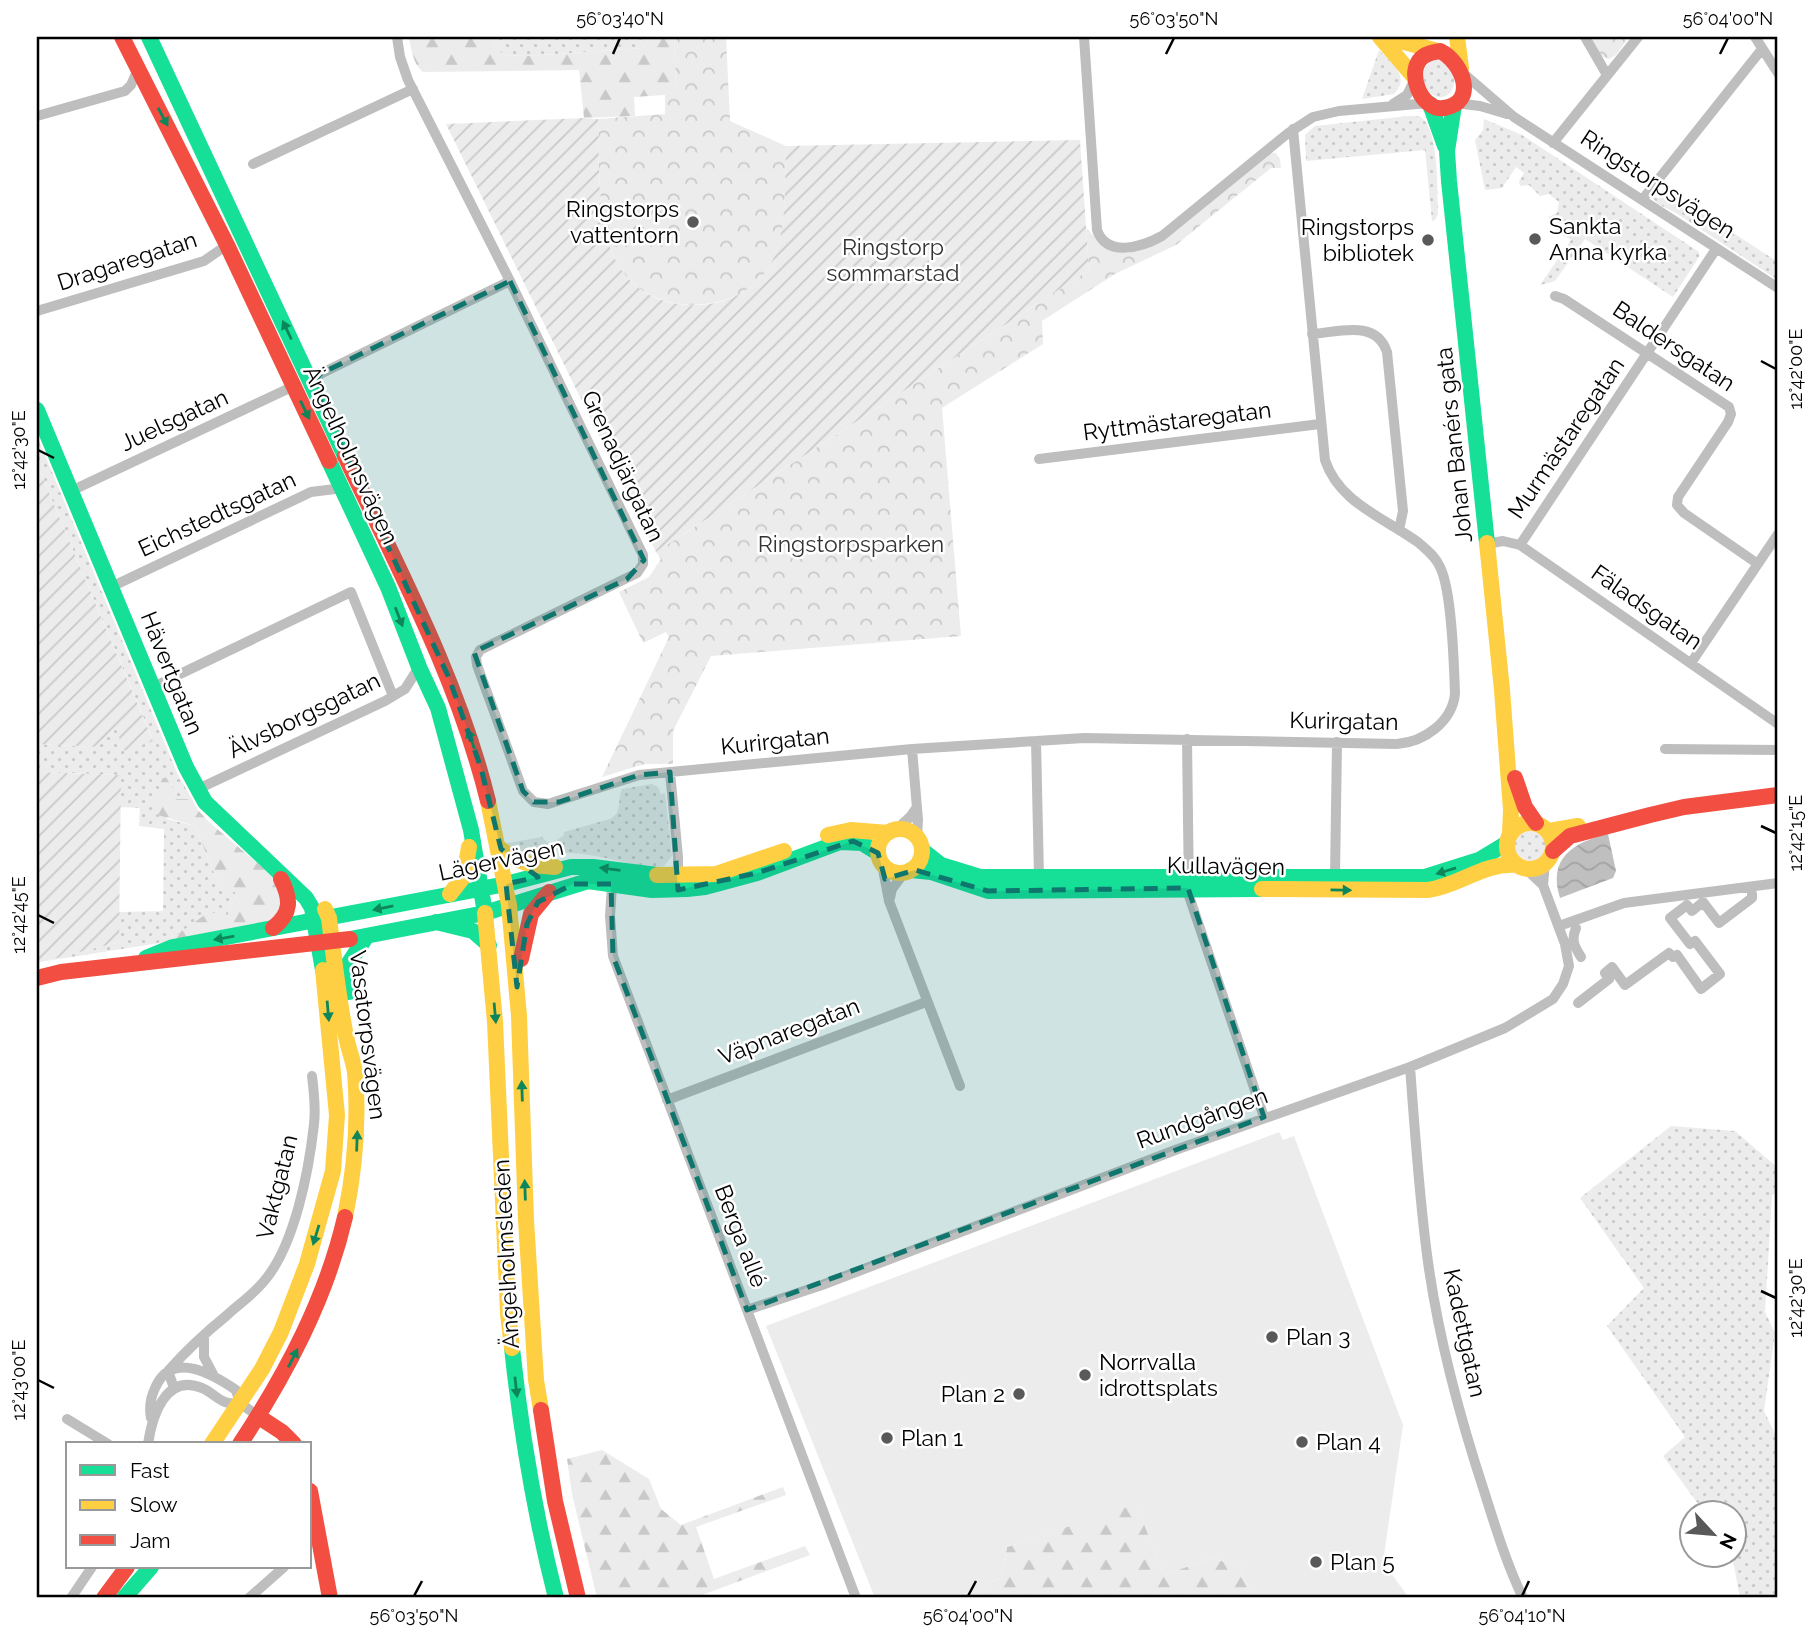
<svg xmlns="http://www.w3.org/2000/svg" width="1815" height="1635" viewBox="0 0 1815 1635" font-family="Raleway,sans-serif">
<defs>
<pattern id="grass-dots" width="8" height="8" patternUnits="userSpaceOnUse" patternTransform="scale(1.75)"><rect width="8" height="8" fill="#ececec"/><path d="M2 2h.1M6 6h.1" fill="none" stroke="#c9c9c9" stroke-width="1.8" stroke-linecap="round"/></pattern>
<pattern id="forest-firs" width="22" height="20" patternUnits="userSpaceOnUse" patternTransform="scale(1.75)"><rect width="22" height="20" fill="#ececec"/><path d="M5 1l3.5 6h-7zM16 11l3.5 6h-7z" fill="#c9c9c9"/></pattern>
<pattern id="park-crowns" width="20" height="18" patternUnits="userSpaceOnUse" patternTransform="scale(1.75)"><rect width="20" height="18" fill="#ececec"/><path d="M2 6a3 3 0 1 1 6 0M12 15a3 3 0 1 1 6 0" fill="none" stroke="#c9c9c9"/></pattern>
<pattern id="garden-furrows" width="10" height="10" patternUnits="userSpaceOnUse" patternTransform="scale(1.75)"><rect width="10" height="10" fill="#ececec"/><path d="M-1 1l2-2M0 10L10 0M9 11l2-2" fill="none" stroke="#c9c9c9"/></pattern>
<pattern id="water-waves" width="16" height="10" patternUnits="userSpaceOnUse" patternTransform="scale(1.75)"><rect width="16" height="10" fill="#bfbfbf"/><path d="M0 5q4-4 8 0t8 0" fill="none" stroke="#a2a2a2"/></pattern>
</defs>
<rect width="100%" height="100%" fill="#fff"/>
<path fill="url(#grass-dots)" d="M493 37H650L643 48 527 56 503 55 494 43Z
M1379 50C1392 63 1411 77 1394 94L1362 99Z
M1438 58C1452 66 1459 76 1451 92 1432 112 1407 68 1438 58Z
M1409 116C1414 116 1421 115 1424 120 1439 137 1437 191 1438 214L1435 220 1432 221 1425 150 1306 161 1305 135 1315 126Z
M1484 119 1522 135 1699 252V257L1673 297 1585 239 1555 281 1540 285 1571 240 1563 235 1566 229 1561 226 1558 231 1555 229 1557 224 1548 217 1557 213 1559 202 1549 194 1540 196 1529 185 1520 186 1519 182 1524 173 1516 167 1502 188 1485 190 1475 140 1483 130Z
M1665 189 1778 262V280L1676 213 1658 204 1652 197 1659 198Z
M37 436 178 775 192 799H177L168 777 167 819 195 826 219 885 235 892 237 897 230 906 227 919 166 942 40 962 119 942V912L163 911 164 829 139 826 140 808 120 807 121 775 37 772V744L95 747 117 728 124 751 153 740 37 464Z
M652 784 658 787 661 794 665 793 672 856 664 866 654 869C632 865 579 849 560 854L557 840 564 835V832L610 819C623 812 617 800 622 789Z
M1514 845a16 16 0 1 1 32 0a16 16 0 1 1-32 0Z
M542 837 548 843 552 857C547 859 539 863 533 862 524 861 512 851 508 843Z
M1671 1126 1735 1131 1778 1168V1193L1772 1195 1765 1312 1775 1333 1764 1411 1778 1440V1598H1740L1732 1555 1734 1554V1512H1704L1663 1456 1685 1437 1607 1326 1644 1288 1580 1198Z"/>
<path fill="url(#forest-firs)" d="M418 37H493L494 43 503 55 527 56 643 48 650 37H674L676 90 665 95 634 97 635 116 584 118 579 70 423 72C413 64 412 51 409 39H418Z
M168 776 177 799H192L198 810 209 822 275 878 286 899 276 919 267 923 166 942 209 912 221 914 227 918 230 906 237 897 235 892 225 890 219 885 195 826 158 815 154 803 162 779Z
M602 1450 649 1479 661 1509 681 1525 783 1487 786 1495 696 1527 714 1579 805 1546 810 1555 694 1598H597L572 1494 567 1459Z
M1136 1503 1164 1575 1211 1558 1240 1566 1251 1598H1004L995 1596 953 1598 1001 1578 1007 1547Z"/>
<path fill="url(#park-crowns)" d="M674 37H726L730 121 786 146C784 182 789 236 769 267 738 317 649 318 619 266 595 227 600 164 598 119L665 114V95L676 89Z
M1590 37H1629L1616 55 1609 59 1601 56Z
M1268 152 1276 153 1280 159 1281 168H1271L1176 245 1115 274 1042 321 1043 344 942 408 961 636 711 656 673 731V764H645L602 777 669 637 666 632 643 643 619 592 649 577 661 559 656 552 1089 270 1086 228 1101 243 1146 246Z"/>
<path fill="url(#garden-furrows)" d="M584 118 598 119C600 164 595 227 619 266 651 322 749 317 774 257 788 224 784 182 786 146L1080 140 1089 270 656 552 446 124Z
M37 464 153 741 124 751 116 729 95 747 37 744Z
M37 772 121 775 119 942 37 963Z"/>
<path fill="#ececec" d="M1279 1132 1283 1140 1294 1136 1403 1425 1383 1562 1409 1598H1251L1240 1566 1211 1558 1164 1575 1136 1504 1007 1547 1001 1578 953 1598H875L766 1326Z"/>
<path fill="url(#water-waves)" d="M1608 834 1616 871 1613 878 1560 898C1547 858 1574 842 1608 834Z"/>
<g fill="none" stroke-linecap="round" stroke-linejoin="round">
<path stroke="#bebebe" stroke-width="10" d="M397 37 400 57 408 80 510 281 643 555V564L637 573 480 650 476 657 477 665 523 791 534 802 548 804 639 775 912 749 1084 738 1397 744C1424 742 1452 722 1455 694 1454 666 1452 590 1440 567 1436 557 1427 550 1419 543 1385 518 1339 503 1325 460L1293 129
M1084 37 1097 230C1107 258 1142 247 1162 236L1287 134 1313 117 1339 111 1428 103
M1585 37 1607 75
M1755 37 1778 73
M1463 73 1514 117 1778 288
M1455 103 1480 106 1507 114
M1393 104 1407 95 1415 79
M37 116 125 91 131 85 138 69
M1553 143 1638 37
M253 164 413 89
M1642 200 1762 49
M1555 296 1564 299 1729 407 1731 414 1728 422 1678 497 1677 505 1684 513 1758 564
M37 311 204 261 227 245
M1312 334C1339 332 1376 319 1387 352L1403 511 1399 530
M313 385 320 374 510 281
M1039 459 1320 424
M71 491 294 386
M1486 544 1503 541 1520 545 1778 724
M1520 545 1716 249
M111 587 311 492 343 488
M1691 663 1778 534
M153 687 351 592 393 696
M1187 739 1189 896 1264 1117
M1036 741 1039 877
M912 749 918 820 917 837
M1665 749 1778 750
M670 772 678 857V881
M198 789 385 701 405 689 419 667
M896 830 910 817 917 807
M882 864 889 901 960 1086
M1335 877 1337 742
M612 885 610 916 613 956 856 1598
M1543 885 1545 863
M890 898 892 889 904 873
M1559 926 1624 903 1778 883
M1576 928C1571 940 1574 946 1581 957
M1578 1003 1609 979 1605 973 1612 967 1625 985 1669 953 1673 957 1677 955 1701 989 1720 974 1695 941 1690 944 1670 918 1687 905 1692 911 1703 902 1719 923 1752 898V894
M1410 1067C1415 1132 1419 1197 1428 1262 1439 1341 1460 1418 1485 1494 1496 1529 1507 1565 1523 1598
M667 1100 926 1002
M747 1310 822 1285 1178 1149 1410 1067 1505 1028 1553 999 1563 984 1569 966 1565 944 1543 885 1525 868
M204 1336V1357L213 1374
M174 1388 168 1371C186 1351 205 1333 226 1316 239 1304 254 1294 265 1280 295 1244 309 1170 314 1124 316 1108 314 1092 312 1076
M151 1418C149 1408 151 1396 156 1386 173 1350 214 1375 236 1390L240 1404
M67 1419 108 1444
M148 1444C152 1417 165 1373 202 1388 210 1391 217 1399 225 1402 230 1404 236 1403 241 1405 247 1407 253 1413 259 1417
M71 1598 92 1567
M249 1598 284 1567"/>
<path stroke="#16e098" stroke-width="16" d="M149 37 345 456
M1430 104 1445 146
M1454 105 1447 151 1449 181 1487 543
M37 410 186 767 205 802 306 898 312 908 323 970
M329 461 388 587 419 667 438 708 471 830 485 913
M922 850 941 865 980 877H1425L1479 860 1507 843
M911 870 931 872 988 891 1262 889
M436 922 473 931 489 945
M350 939 485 913 588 881 652 890 687 889 705 887 757 873 840 842 862 843 878 853
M146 958 173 947 506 884 571 867H593L657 875
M349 992V963L366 937
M512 1348C521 1432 535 1516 556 1598
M124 1598 151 1567"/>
<path stroke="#ffcf43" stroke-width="16" d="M1380 37 1415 78
M1385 37 1438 51
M1457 37 1461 68
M1487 543 1502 690 1511 810 1510 833
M488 801 509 905
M1507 846a23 23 0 1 1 46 0a23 23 0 1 1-46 0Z
M878 851a22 22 0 1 1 44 0a22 22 0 1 1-44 0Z
M1549 831 1578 826
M828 835 851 830 888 833
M501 849C517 863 534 866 555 867
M657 875 716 874 784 851
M1262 889 1428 890C1459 886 1484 862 1517 865
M450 894 464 876 469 847
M509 905 519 1016 526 1220 536 1380 541 1410
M325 909 329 918C334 957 338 997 346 1036 348 1048 353 1059 355 1072 359 1121 355 1169 345 1217
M485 913 495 1022 508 1313 512 1348
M212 1444 262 1369 281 1332 307 1264 333 1171 337 1115 323 970"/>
<path stroke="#f24e42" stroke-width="16" d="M122 37 227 245 329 461
M1440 51C1463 62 1478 103 1444 108 1421 112 1404 69 1424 56 1428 53 1435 52 1440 51Z
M345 456C398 568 458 679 488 801
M1515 778 1525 807 1536 823
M1553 851 1570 836 1650 815 1684 807 1778 795
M273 928C292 913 291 899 281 879
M521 959 531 914 549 892
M37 978 61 972 350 939
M541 1410 555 1501 578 1598
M259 1417 282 1432 294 1444
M240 1444C286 1374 326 1299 345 1217
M310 1491 330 1598
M104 1598 127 1567"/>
</g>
<defs><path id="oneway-solid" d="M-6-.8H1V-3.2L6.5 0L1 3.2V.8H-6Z" transform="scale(1.75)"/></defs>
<g fill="#0d865b">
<use href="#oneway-solid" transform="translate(163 117) rotate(62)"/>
<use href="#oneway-solid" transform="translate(287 330) rotate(-115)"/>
<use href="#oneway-solid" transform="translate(305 410) rotate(64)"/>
<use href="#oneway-solid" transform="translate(399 617) rotate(69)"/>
<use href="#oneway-solid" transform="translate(471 739) rotate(-109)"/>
<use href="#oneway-solid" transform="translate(610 869) rotate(-173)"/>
<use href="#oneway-solid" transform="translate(1446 871) rotate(163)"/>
<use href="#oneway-solid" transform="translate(1341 890) rotate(1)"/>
<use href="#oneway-solid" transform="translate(383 908) rotate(169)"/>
<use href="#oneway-solid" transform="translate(224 938) rotate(170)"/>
<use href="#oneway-solid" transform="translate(328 1011) rotate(85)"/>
<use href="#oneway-solid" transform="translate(495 1013) rotate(85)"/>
<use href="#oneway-solid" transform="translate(522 1091) rotate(-92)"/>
<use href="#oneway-solid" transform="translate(357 1141) rotate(-88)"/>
<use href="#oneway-solid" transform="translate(525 1190) rotate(-92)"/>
<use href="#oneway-solid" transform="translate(316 1235) rotate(107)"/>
<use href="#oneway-solid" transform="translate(293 1358) rotate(-63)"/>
<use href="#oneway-solid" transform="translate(516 1387) rotate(84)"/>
</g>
<path fill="#0f766e" fill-opacity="0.2" stroke="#0f766e" stroke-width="5" stroke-dasharray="14 9" stroke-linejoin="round" d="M510 281 644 560 627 579 474 652 523 791 534 802H559L639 775 670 772 678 890 757 873 853 841 878 853 885 879 915 870 988 891 1188 888 1264 1117 747 1310 613 956 611 884H573L538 902 527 924 517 987 506 884 538 877 501 849 481 768 449 678 313 385 320 374Z"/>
<path fill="none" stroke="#000" stroke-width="2.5" d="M613 54 620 38M1166 54 1174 38M1720 54 1728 38M1761 361 1776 369M38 450 54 458M1761 826 1776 833M38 915 54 923M1761 1291 1776 1298M38 1380 54 1388M414 1596 422 1581M968 1596 976 1581M1522 1596 1529 1581"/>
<g fill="#595959" stroke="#fff" stroke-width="2.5">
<circle cx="693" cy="222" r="7"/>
<circle cx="1535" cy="239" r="7"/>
<circle cx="1428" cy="240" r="7"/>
<circle cx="1272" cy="1337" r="7"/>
<circle cx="1085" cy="1375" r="7"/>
<circle cx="1019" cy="1394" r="7"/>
<circle cx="887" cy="1438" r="7"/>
<circle cx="1302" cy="1442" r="7"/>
<circle cx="1316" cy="1562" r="7"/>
</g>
<g text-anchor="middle" stroke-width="5" stroke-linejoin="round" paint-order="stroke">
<g font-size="23" fill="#000" stroke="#fff">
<text transform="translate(1658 184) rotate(33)" y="8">Ringstorpsvägen</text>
<text transform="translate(127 261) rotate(-18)" y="8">Dragaregatan</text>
<text transform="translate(1674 346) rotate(34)" y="8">Baldersgatan</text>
<text transform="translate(174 420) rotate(-25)" y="8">Juelsgatan</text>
<text transform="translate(1177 421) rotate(-7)" y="8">Ryttmästaregatan</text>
<text transform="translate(1566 438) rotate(-56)" y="8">Murmästaregatan</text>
<text transform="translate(1454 445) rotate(-96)" y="8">Johan Banérs gata</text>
<text transform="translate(351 455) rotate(65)" y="8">Ängelholmsvägen</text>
<text transform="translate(623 466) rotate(65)" y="8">Grenadjärgatan</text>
<text transform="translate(217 514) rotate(-25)" y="8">Eichstedtsgatan</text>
<text transform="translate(1647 607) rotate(35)" y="8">Fäladsgatan</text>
<text transform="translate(172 673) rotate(68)" y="8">Hävertgatan</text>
<text transform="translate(304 715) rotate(-26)" y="8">Älvsborgsgatan</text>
<text transform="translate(1344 721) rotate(1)" y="8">Kurirgatan</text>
<text transform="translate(775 741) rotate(-6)" y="8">Kurirgatan</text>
<text transform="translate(501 860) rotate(-12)" y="8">Lägervägen</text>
<text transform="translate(1226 866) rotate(1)" y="8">Kullavägen</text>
<text transform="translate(789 1031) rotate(-21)" y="8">Väpnaregatan</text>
<text transform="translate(368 1035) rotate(83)" y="8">Vasatorpsvägen</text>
<text transform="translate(1202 1118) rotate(-20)" y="8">Rundgången</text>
<text transform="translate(277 1187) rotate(-76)" y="8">Vaktgatan</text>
<text transform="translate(741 1236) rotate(69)" y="8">Berga allé</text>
<text transform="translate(506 1254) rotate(-93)" y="8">Ängelholmsleden</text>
<text transform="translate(1465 1333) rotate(78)" y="8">Kadettgatan</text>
</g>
<g font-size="23" fill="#000" stroke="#fff" text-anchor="start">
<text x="679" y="217" text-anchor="end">Ringstorps<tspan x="679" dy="26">vattentorn</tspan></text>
<text x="1549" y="234">Sankta<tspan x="1549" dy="26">Anna kyrka</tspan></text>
<text x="1414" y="235" text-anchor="end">Ringstorps<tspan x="1414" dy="26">bibliotek</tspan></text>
<text x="1286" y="1345">Plan 3</text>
<text x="1099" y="1370">Norrvalla<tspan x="1099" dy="26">idrottsplats</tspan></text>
<text x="1005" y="1402" text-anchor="end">Plan 2</text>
<text x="901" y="1446">Plan 1</text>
<text x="1316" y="1450">Plan 4</text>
<text x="1330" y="1570">Plan 5</text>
</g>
<g font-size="23" fill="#333" stroke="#fff">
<text x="893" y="255">Ringstorp<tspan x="893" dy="26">sommarstad</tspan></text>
<text x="851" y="552">Ringstorpsparken</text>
</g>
</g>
<rect width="1815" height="1635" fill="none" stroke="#ffffff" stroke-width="77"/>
<rect x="66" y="1442" width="245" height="126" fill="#ffffff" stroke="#999999" stroke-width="2"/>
<rect x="80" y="1465" width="35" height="10" fill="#16e098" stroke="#999999" stroke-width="2"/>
<text x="130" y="1478" font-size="21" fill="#000000">Fast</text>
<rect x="80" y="1500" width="35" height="10" fill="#ffcf43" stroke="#999999" stroke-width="2"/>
<text x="130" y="1512" font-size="21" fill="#000000">Slow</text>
<rect x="80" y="1535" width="35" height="10" fill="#f24e42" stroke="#999999" stroke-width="2"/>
<text x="130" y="1548" font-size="21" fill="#000000">Jam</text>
<g transform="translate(1713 1534) rotate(116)"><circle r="33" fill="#ffffff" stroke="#999999" stroke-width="2"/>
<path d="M0-5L12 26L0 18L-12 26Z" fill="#595959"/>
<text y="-10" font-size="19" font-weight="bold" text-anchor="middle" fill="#000000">N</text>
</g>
<rect x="38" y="38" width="1738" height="1558" fill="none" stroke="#000" stroke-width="2.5"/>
<g font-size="18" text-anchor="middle" fill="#000">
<text x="620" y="25">56°03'40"N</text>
<text x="1174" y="25">56°03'50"N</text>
<text x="1728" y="25">56°04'00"N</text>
<text transform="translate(1796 369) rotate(-90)" y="6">12°42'00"E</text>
<text transform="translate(19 450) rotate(-90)" y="6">12°42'30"E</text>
<text transform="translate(1796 833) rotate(-90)" y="6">12°42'15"E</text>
<text transform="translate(19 915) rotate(-90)" y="6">12°42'45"E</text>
<text transform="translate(1796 1298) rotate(-90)" y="6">12°42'30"E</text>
<text transform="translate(19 1380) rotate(-90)" y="6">12°43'00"E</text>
<text x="414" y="1622">56°03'50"N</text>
<text x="968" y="1622">56°04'00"N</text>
<text x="1522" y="1622">56°04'10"N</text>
</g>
</svg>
